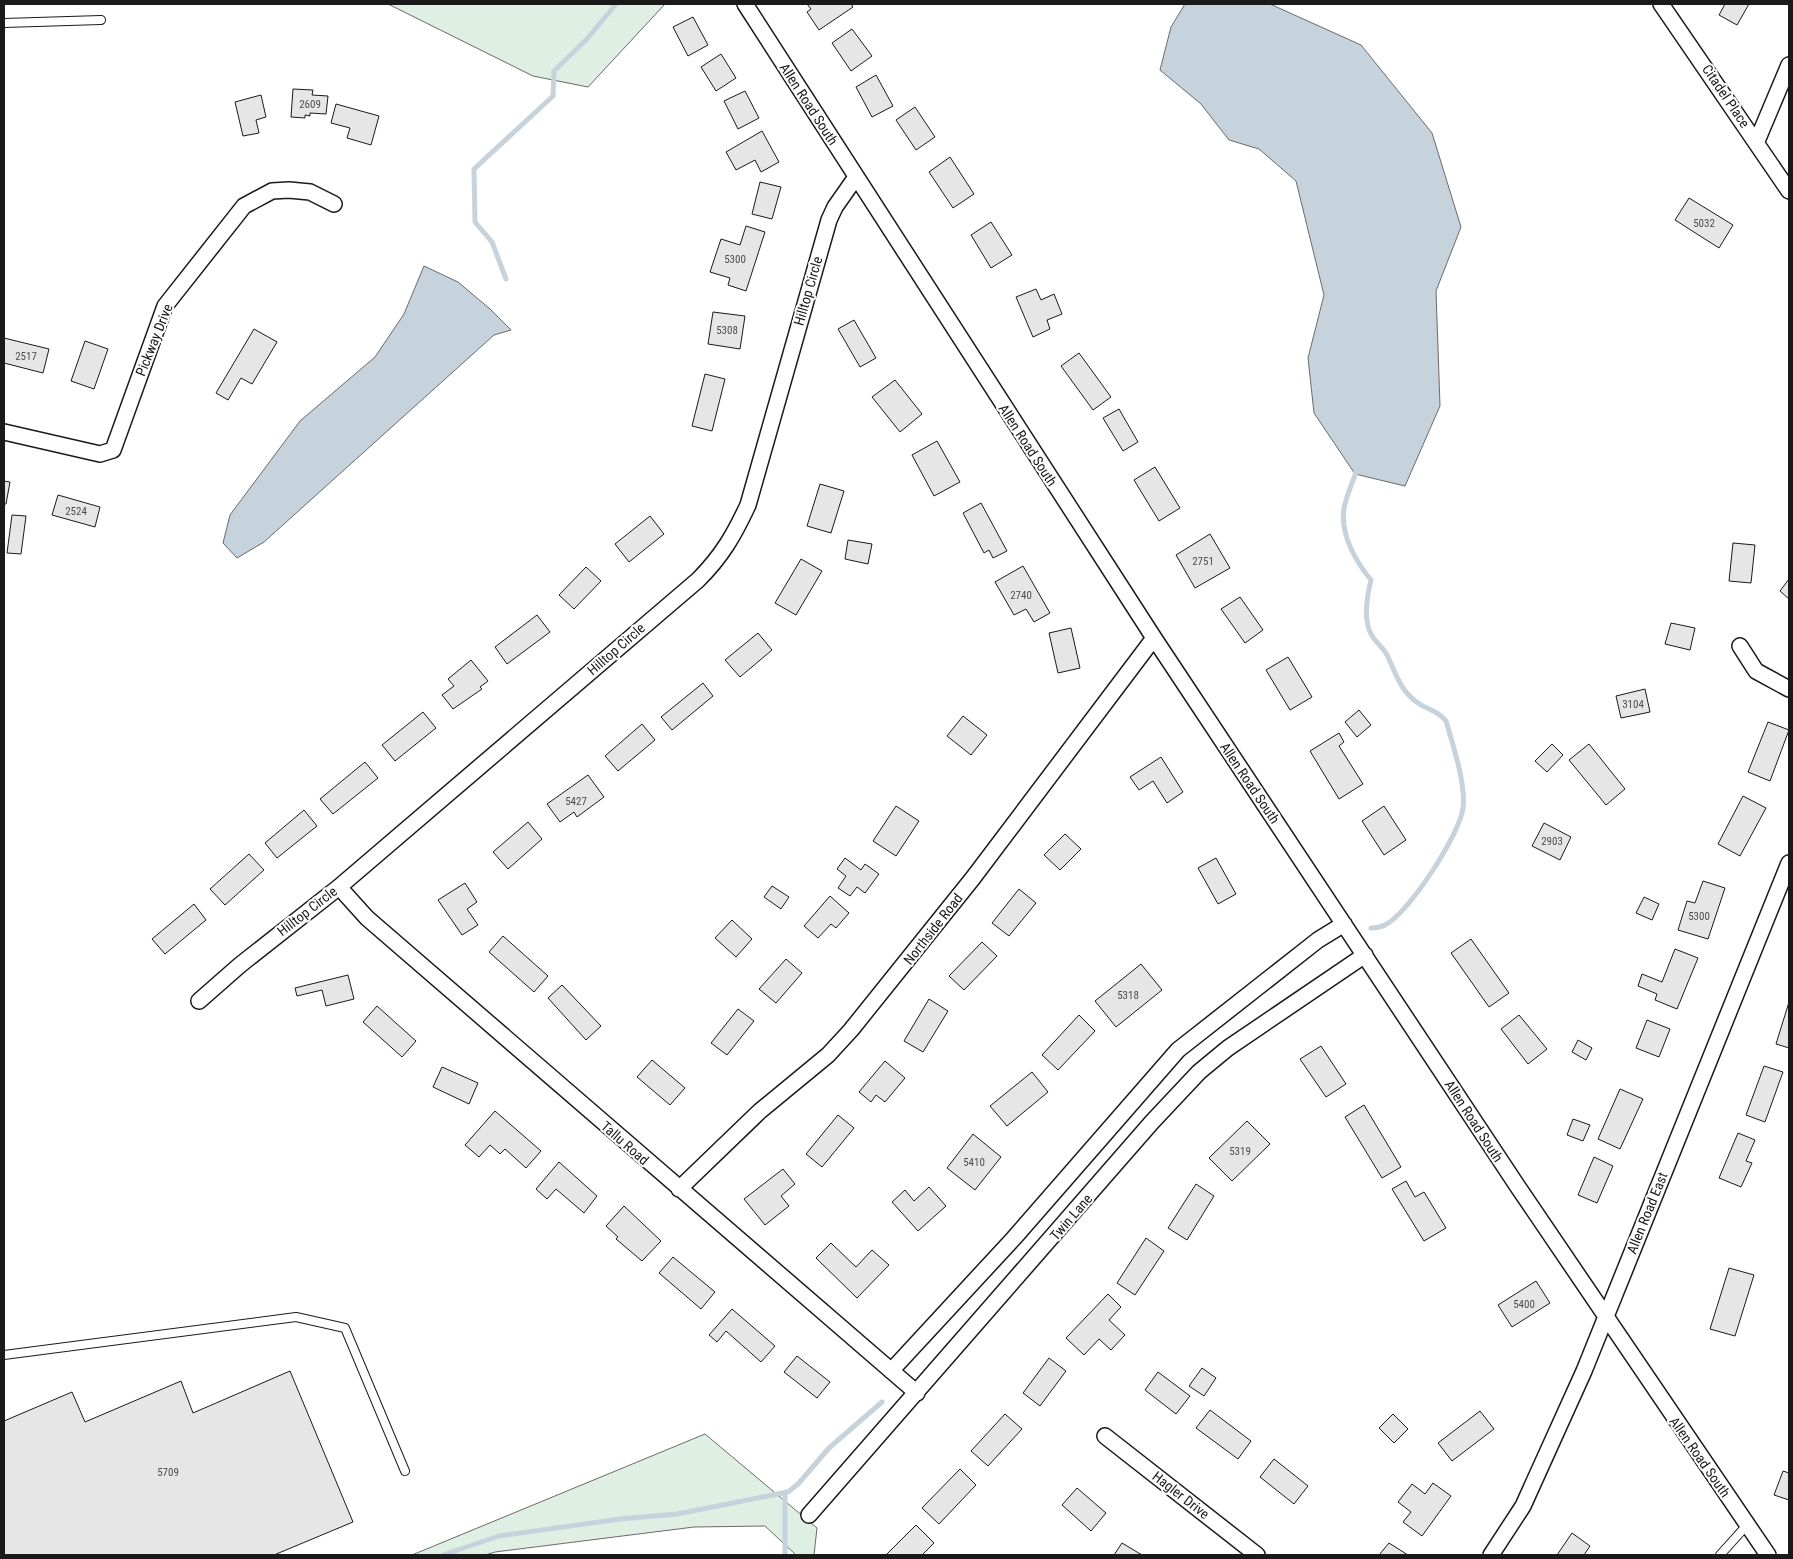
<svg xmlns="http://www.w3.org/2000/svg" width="1793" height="1559" viewBox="0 0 1793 1559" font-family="'Roboto Condensed',sans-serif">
<rect width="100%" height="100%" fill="#fff"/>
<path fill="#e0efe3" stroke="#6a6a6a" d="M388 4H665L588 87 533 76Z
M705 1434 817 1528 814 1555H796L765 1526 694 1527 495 1552 485 1555H412Z"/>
<path fill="#c6d2dc" stroke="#6a6a6a" d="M1185 4H1270L1361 45 1432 133 1461 227 1436 291 1440 406 1405 486 1355 474 1314 413 1308 358 1324 295 1296 181 1259 149 1229 140 1201 104 1160 70 1171 27Z
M424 266 458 282 490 309 511 330 494 335 264 542 237 558 223 543 230 515 300 421 375 357 404 314Z"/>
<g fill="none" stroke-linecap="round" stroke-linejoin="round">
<path stroke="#c6d2dc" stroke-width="5" d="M506 279 492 242 475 222 474 169 553 96 554 71 587 39 616 4
M1357 469C1353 482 1346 496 1344 509 1340 534 1356 562 1371 580 1367 596 1363 619 1371 634 1375 642 1383 647 1387 655 1396 673 1400 691 1418 703 1429 711 1436 709 1446 721 1453 745 1466 784 1463 808 1460 834 1409 913 1385 925 1381 927 1375 928 1371 928
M785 1492V1555
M443 1555 499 1536 620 1519 677 1514 788 1492 798 1484 829 1448 882 1402"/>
</g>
<path fill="#e6e6e6" stroke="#1a1a1a" d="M807 4H851L853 7 819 30 807 12 811 9Z
M1725 4H1749L1737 25 1719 15Z
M693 17 708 45 688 56 673 27Z
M852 29 872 56 851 71 832 43Z
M721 54 736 78 716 91 701 67Z
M876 75 893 106 872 117 856 87Z
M293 89 313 90 312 95 328 96 326 114 310 113V116L305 115V118L291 117Z
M745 91 759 118 738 129 724 101Z
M261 95 266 117 256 120 259 133 243 136 235 102Z
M336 104 379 116 371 145 347 138 350 128 331 123Z
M915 107 935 137 916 150 896 120Z
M762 131 779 162 761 172 755 160 736 170 726 152Z
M950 157 974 194 953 208 929 172Z
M760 182 781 187 772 219 752 214Z
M1689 198 1733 225 1719 248 1675 220Z
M991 222 1012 255 991 268 971 235Z
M746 226 765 232 746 291 728 285 730 278 710 272 721 239 740 245Z
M1036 289 1041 300 1054 294 1062 314 1047 320 1050 329 1033 337 1016 297Z
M713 312 745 316 740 349 708 344Z
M854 320 876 358 860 367 838 329Z
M254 329 277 342 252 384 241 378 228 400 216 393Z
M4 338 49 349 43 373 4 363Z
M85 341 108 349 94 389 71 381Z
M1079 353 1111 397 1093 410 1061 366Z
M705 374 725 379 712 431 692 426Z
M895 380 922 414 900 432 872 397Z
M1119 409 1138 442 1123 451 1103 418Z
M937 441 960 482 934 496 912 455Z
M1155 467 1180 508 1159 521 1134 480Z
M4 481 10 482 6 504H4Z
M820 484 844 491 831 533 807 526Z
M58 495 100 507 95 527 52 515Z
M981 503 1007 551 993 558 989 550 984 553 963 513Z
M12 515 26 516 21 554 7 553Z
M650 516 664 534 629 562 615 544Z
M1210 534 1230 568 1195 588 1176 555Z
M848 540 872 544 868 564 845 559Z
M1733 543 1755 545 1751 583 1729 581Z
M801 559 822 571 796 615 775 603Z
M1023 566 1050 613 1034 622 1026 609 1014 615 995 582Z
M586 567 601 581 574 609 559 595Z
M1789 579V599L1780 591Z
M1240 597 1263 630 1245 643 1221 609Z
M537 615 550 632 507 664 495 647Z
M1671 623 1695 628 1690 650 1665 644Z
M1071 628 1080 668 1058 673 1049 633Z
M758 633 772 650 740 677 725 660Z
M1288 657 1312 697 1290 710 1266 670Z
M471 660 488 681 480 687 482 689 453 709 442 695 454 686 448 679Z
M703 683 713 696 672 730 661 717Z
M1645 689 1650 712 1621 718 1616 696Z
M1359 710 1371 725 1357 737 1345 722Z
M423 712 436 728 395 761 382 745Z
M963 716 987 735 971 755 947 736Z
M1768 722 1789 730 1770 781 1748 772Z
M642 724 655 740 618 771 605 756Z
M1339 733 1344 742 1339 746 1363 784 1339 799 1310 751Z
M1552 744 1563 755 1547 772 1535 761Z
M1589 744 1625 789 1606 805 1569 760Z
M1161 757 1183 792 1167 803 1153 781 1139 790 1130 777Z
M365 762 378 778 333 814 320 799Z
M588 775 604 797 577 817 574 812 560 822 547 804Z
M1743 796 1766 808 1740 856 1718 844Z
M896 806 919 821 896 856 873 841Z
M1384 806 1406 840 1384 855 1362 821Z
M304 810 317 826 277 858 265 843Z
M528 822 542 839 508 869 493 852Z
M1544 823 1571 837 1560 860 1532 846Z
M1065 834 1081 849 1060 870 1044 855Z
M249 854 264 870 225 905 210 889Z
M845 858 861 870 865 864 879 874 865 893 857 887 850 896 838 888 846 876 837 869Z
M1216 858 1236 894 1218 904 1198 868Z
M1703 881 1725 888 1708 939 1678 930 1687 901 1695 903Z
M465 883 477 902 467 909 478 925 462 935 438 900Z
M772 886 789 897 781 909 764 897Z
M1019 889 1036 903 1009 936 992 923Z
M830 896 849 913 836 928 831 924 818 938 804 926Z
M1644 897 1659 904 1652 920 1636 913Z
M194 904 206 920 165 954 152 939Z
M732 920 752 939 736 957 715 938Z
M503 936 548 976 534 992 489 952Z
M1471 939 1509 993 1489 1007 1451 953Z
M982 942 997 956 964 990 949 976Z
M1675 949 1698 958 1677 1009 1655 1000 1657 994 1638 986 1642 974 1662 982Z
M786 959 802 973 776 1003 759 989Z
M1141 964 1162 990 1116 1027 1095 1001Z
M348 975 354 999 326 1006 322 990 297 996 295 988Z
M562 985 601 1026 586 1040 548 998Z
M929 999 948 1011 923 1052 904 1041Z
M1789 1002V1048L1776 1044Z
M377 1006 416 1041 402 1057 363 1022Z
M738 1009 754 1021 727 1055 711 1043Z
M1079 1015 1095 1031 1058 1070 1042 1055Z
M1519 1015 1547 1049 1528 1064 1501 1029Z
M1647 1020 1670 1029 1659 1057 1636 1048Z
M1578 1040 1592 1048 1586 1060 1572 1052Z
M1321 1046 1346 1084 1326 1097 1300 1059Z
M652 1060 685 1088 670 1105 637 1077Z
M885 1061 905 1078 885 1102 876 1095 871 1102 859 1092Z
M1764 1066 1783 1072 1765 1122 1746 1115Z
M442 1067 478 1083 469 1104 433 1087Z
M1032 1072 1048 1092 1007 1126 990 1106Z
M1620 1089 1643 1099 1620 1149 1598 1139Z
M1364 1105 1401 1167 1382 1178 1345 1117Z
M495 1111 541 1151 526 1168 505 1149 500 1154 490 1145 479 1157 465 1145Z
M838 1115 854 1128 822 1167 806 1154Z
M1573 1119 1590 1125 1583 1141 1567 1135Z
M1247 1121 1270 1144 1232 1181 1209 1158Z
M1738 1133 1755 1140 1746 1161 1752 1163 1741 1187 1719 1178Z
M973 1134 1001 1157 975 1190 947 1168Z
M1594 1157 1613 1166 1597 1203 1578 1195Z
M559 1162 597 1196 584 1213 556 1189 547 1199 536 1189Z
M783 1169 795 1184 781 1196 789 1206 765 1225 744 1199Z
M1406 1181 1415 1197 1424 1192 1446 1228 1424 1241 1392 1189Z
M1196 1184 1214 1196 1187 1240 1168 1228Z
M929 1187 946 1206 918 1231 892 1202 905 1190 914 1201Z
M624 1206 661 1241 642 1261 616 1239 618 1237 606 1226Z
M1146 1238 1164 1251 1135 1295 1117 1283Z
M831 1243 856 1267 872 1250 889 1265 857 1298 816 1258Z
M673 1257 715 1292 701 1309 659 1273Z
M1729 1268 1754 1275 1735 1336 1710 1329Z
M1536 1281 1550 1303 1512 1327 1498 1305Z
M1108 1294 1121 1307 1109 1320 1125 1335 1111 1350 1099 1339 1084 1355 1066 1338Z
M732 1309 775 1346 761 1362 726 1331 717 1342 709 1335Z
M797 1356 830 1382 817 1398 784 1372Z
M1049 1358 1066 1371 1040 1406 1023 1393Z
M1202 1368 1216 1378 1204 1396 1189 1386Z
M290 1371 353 1522 274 1555H4V1421L72 1392 85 1422 181 1381 193 1413Z
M1158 1372 1190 1396 1176 1414 1145 1390Z
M1210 1410 1251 1441 1238 1459 1196 1428Z
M1480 1411 1494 1429 1452 1461 1438 1443Z
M1005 1414 1022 1429 988 1466 971 1451Z
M1393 1414 1408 1429 1394 1443 1379 1428Z
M1274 1459 1308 1486 1294 1504 1260 1477Z
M960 1469 976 1485 939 1524 922 1508Z
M1783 1471 1789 1473V1500L1774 1495Z
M1433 1483 1451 1496 1422 1536 1403 1522 1411 1512 1398 1502 1412 1484 1425 1494Z
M1077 1488 1106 1513 1091 1531 1062 1505Z
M916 1525 934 1543 922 1555H886Z
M1572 1533 1590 1546 1584 1555H1557Z
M1122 1543 1142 1555H1114Z
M1389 1543 1408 1555H1379Z"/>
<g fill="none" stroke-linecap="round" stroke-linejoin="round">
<g stroke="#1a1a1a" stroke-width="10">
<path id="service" d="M4 23 101 20
M4 1355 296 1317 345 1328 405 1471
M1720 1555 1747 1525"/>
</g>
<g stroke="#1a1a1a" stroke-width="18">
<path id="minor" d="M745 4 1154 638 1518 1187 1768 1555
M1661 4 1789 191
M1757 141 1789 65
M4 432 100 454 113 450 165 306 244 206 272 191 289 190 310 192 334 204
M1740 646 1756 671 1789 689
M339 887 367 918 917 1393
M199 1001 240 965 339 887 698 580C722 556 734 535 748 505L829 220 835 207 856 177
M679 1189 760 1111 828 1055 851 1030 973 878 1154 638
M891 1371 1014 1238 1178 1050 1318 940 1344 924
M1105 1436 1257 1555
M809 1515 1152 1122 1199 1072 1228 1048 1365 955
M1491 1555 1523 1506 1584 1371 1789 863"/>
</g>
<use href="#service" stroke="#fff" stroke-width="8"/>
<use href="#minor" stroke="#fff" stroke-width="15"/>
</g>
<g text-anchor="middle" stroke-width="4" stroke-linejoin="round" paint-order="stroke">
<g font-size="11" fill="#4d4d4d">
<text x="310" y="108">2609</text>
<text x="1704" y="227">5032</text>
<text x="735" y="263">5300</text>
<text x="727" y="334">5308</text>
<text x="26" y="360">2517</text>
<text x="76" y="515">2524</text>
<text x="1203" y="565">2751</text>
<text x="1021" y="599">2740</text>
<text x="1633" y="708">3104</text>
<text x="576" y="805">5427</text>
<text x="1552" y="845">2903</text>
<text x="1699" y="920">5300</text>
<text x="1128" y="999">5318</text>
<text x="1240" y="1155">5319</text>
<text x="974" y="1166">5410</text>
<text x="1524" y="1308">5400</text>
<text x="168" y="1476">5709</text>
</g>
<g font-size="14" fill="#1a1a1a" stroke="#fff">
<text transform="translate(1726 96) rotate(56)" y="5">Citadel Place</text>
<text transform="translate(809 104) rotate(57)" y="5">Allen Road South</text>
<text transform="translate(808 291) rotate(-74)" y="5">Hilltop Circle</text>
<text transform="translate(154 340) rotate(-68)" y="5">Pickway Drive</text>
<text transform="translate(1028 445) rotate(57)" y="5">Allen Road South</text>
<text transform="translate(616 649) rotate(-41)" y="5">Hilltop Circle</text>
<text transform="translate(1250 783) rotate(56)" y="5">Allen Road South</text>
<text transform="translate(307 911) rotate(-38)" y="5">Hilltop Circle</text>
<text transform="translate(933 929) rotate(-52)" y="5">Northside Road</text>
<text transform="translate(1474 1121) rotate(57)" y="5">Allen Road South</text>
<text transform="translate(625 1143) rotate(41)" y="5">Tallu Road</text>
<text transform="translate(1647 1213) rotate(-68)" y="5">Allen Road East</text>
<text transform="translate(1071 1217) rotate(-49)" y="5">Twin Lane</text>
<text transform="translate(1700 1457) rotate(55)" y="5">Allen Road South</text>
<text transform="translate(1181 1495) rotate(38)" y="5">Hagler Drive</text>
</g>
</g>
<rect width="1793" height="1559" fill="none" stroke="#1a1a1a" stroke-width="10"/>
</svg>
